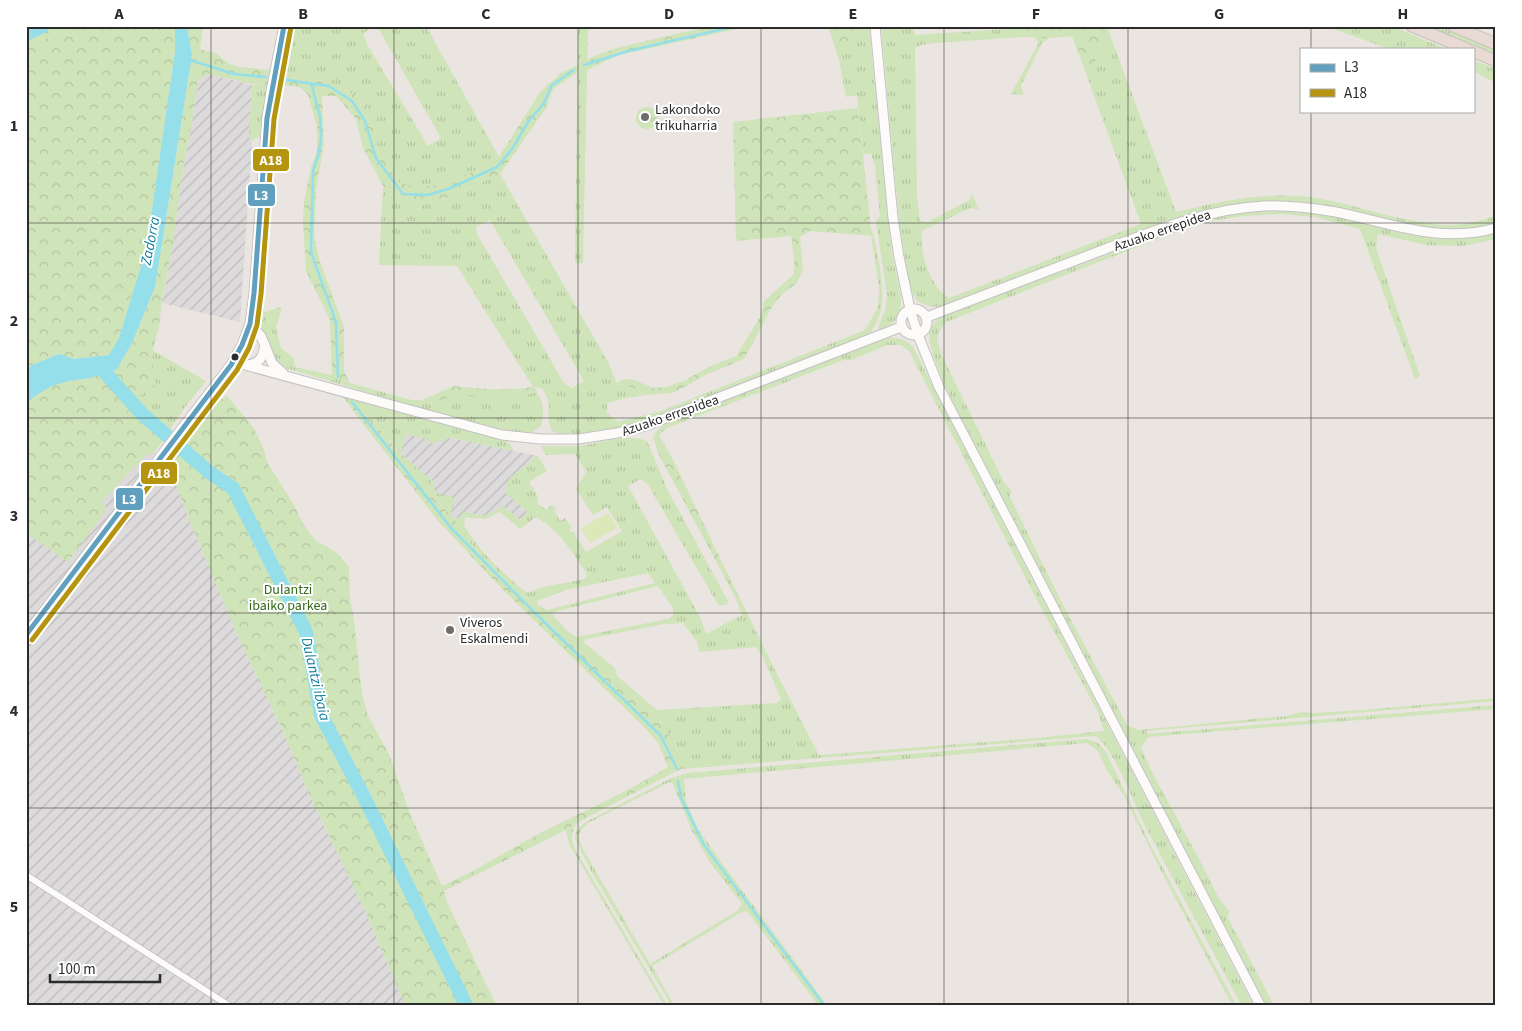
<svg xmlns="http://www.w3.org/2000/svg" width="1522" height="1031" viewBox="0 0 1522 1031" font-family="'Source Sans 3',sans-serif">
<defs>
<pattern id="industrial-furrows" width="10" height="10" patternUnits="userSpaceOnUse" patternTransform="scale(1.25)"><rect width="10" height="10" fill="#dddadc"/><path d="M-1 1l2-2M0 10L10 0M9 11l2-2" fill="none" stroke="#bebbbd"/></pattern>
<pattern id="grass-tufts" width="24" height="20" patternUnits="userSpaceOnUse" patternTransform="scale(1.25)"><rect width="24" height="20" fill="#d0e4b9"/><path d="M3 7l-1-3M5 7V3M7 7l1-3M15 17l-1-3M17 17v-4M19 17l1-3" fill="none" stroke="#b3c49f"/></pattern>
<pattern id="forest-crowns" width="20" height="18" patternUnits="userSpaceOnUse" patternTransform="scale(1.25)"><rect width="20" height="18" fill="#d0e4b9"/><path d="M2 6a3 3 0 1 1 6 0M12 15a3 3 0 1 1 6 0" fill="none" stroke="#b3c49f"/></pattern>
<pattern id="wetland-marsh" width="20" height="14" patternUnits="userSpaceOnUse" patternTransform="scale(1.25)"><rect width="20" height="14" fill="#d0e4b9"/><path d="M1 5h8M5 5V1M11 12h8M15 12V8" fill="none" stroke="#b3c49f"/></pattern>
</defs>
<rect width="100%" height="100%" fill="#eae5e0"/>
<path fill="url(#industrial-furrows)" d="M209 74 252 85 249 136 252 141 240 322 162 303 173 244 181 181 192 122 198 80Z
M375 417 450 438 538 456 522 479 528 512 521 521 503 506 484 516 465 512 460 520 453 517 446 511 397 450Z
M154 453 169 466 190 522 239 639 282 729 309 794 363 906 405 1005H26V534L32 537 107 509 100 503 146 455Z"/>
<path fill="url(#grass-tufts)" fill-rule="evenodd" d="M291 26H376L363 33 367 44 428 146 441 138 377 26H426L499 157 479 169 442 185 416 187 400 183 379 153 371 120 364 100 335 85 282 72Z
M578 26H588L583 263H575Z
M855 26H869L887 213 892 253 901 297V306L898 315 892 324 880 330 878 328 885 310 887 296 876 221 880 216 875 165 871 154H863L857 95 846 97 839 60 848 47H852Z
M881 26H894V28L905 29V26H913L915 35 1022 28V37L935 43 921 45 915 48 917 195 920 221 928 222 971 199 972 194 979 210 970 208 922 231C919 247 927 274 937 287 940 291 945 295 949 298L1141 224 1085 71 1096 66 1095 54 1113 43 1176 212C1217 202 1259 193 1301 196 1344 200 1385 218 1428 223 1436 224 1444 226 1451 225 1466 224 1481 221 1496 216V224C1438 241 1380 216 1324 205 1303 201 1279 200 1256 202 1200 205 1148 227 1097 247 1050 265 1002 284 955 302L938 307 928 306 917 301 910 288 900 228Z
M1325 26H1391L1447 49H1389Z
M1424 26H1439L1496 50V56Z
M1034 37 1049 38 1042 43 1021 86 1024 95 1011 94 1039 42Z
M1473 60 1496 69V83L1473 71Z
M252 85H267L262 135 252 141 249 136Z
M636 118a11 11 0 1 1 22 0a11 11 0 1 1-22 0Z
M500 174 608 362 617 383 631 387 646 395 622 399 607 403V413L618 422 661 411 865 330 878 307 879 287 871 235 874 236C878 261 888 295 878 319 876 324 873 329 870 334L674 411 643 421 618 428 589 433 564 435 552 431C546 421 550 411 548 400 547 397 544 392 542 388L533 387 457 266 379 265 383 186 398 195 418 203 432 204ZM490 220 584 381 572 388 564 383 477 234 476 227Z
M271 177 264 312 282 307 276 328 281 348 294 358 295 367 332 375 350 383 412 400H422L433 404 455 395H480L512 398 537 392 542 402 543 415 541 426 532 432 522 433 496 428 423 409 279 366 270 356 266 337 257 317 267 181Z
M1279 211C1298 212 1317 213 1336 217 1371 224 1406 237 1442 239 1460 240 1478 236 1496 233V239L1463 246 1426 245 1378 234 1376 248 1420 376 1415 379 1360 229 1315 217 1282 214 1246 216 1210 221 1155 240 946 322C933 336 938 342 943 358L1005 484 1011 490 1010 497 1061 601 1127 725 1138 730 1286 716 1301 712 1314 713 1363 710 1496 698V701L1146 731 1147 734 1496 705V709L1148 737 1141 748 1152 772 1197 855 1218 897 1230 912 1227 916 1274 1005H1266L953 402C946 387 925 344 930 330 932 325 936 321 940 317L1190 224 1215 217 1249 212Z
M887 338C899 338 904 338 913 347L988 494 1253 1005H1241C1210 945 1176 886 1145 826 1132 800 1117 754 1096 736L681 769V758L664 725 601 665 590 659 559 632 525 596 506 583 469 541 453 517 460 519 462 513 465 512 484 516 503 506 521 520 528 512 506 494C506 490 507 485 508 481 514 470 529 468 535 456H538L547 471 529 482 537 495 538 504 547 510 551 505 557 508 554 510 560 521 565 518 572 528 568 530 574 533 586 552 622 531 607 507 593 515 576 489 586 472 575 454 546 455 541 446C553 446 565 447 577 446 600 444 625 432 647 441L668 491 728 601 727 604 719 606 648 485 641 479 628 486 701 619 706 634 742 615 735 597 716 561 720 558 775 670 819 755 1025 739 1104 731 1098 712 1040 606 909 351 901 345H887L849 361 846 359 667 428 659 435 653 437 655 433 663 425ZM500 512 520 529 536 517C560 531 570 549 585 571L587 577 581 580 543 587 527 593C502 574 481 552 464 526L465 518 469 517 485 519ZM648 573 655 583 547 610 537 605V601L566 590ZM658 586 673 608V615L668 619 577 637 567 631 552 614 557 611ZM683 623 697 642 700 652 756 647 763 657 781 699 776 703 657 710 617 676 615 668 583 642 587 639 664 624Z
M152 350 206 381 188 403 162 441 96 392 139 396 156 386 152 353Z
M371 405 506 441 509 443 514 451 446 437 445 442 436 440 435 444 429 443V440L406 434 401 453 373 422 375 411Z
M425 475 434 481 433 487 436 493 455 498 450 515 433 493Z
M1086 739 1098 743 1106 752 1151 846 1236 1005H1232L1160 869 1123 794 1107 771 1098 751 1087 743 684 779 686 801 698 829 722 863 827 1005H818L747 911 740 913 652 966 674 1005H671L591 871 575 839C575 830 579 827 586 822L671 778 688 773ZM670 782 673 784 691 829 709 861 742 904 737 911 650 964 584 851 578 837 581 830 588 823Z
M576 825C571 834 571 839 575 849L667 1005H664L569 844 566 830Z"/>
<path fill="url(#forest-crowns)" d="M26 26H175V52L146 250 119 338 109 355 74 359 59 354 32 365 26 370Z
M187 26H203L200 49 217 54 229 64 240 67 270 70 267 85 252 84 209 74 198 80 192 122 181 181 173 244 163 294 159 326 152 353 156 386 139 396 122 395 166 436 154 453 146 455 101 502 107 509 68 562 32 537 26 534V404L35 396 52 386 69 381 90 378 117 369 132 343 155 287 192 55Z
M710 26H750L619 55 587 70V59L616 48Z
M828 26H855L852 47H848L839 60Z
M1039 26H1107L1113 43 1095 54 1096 66 1085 71 1072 36 1049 38 1022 37V28Z
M577 65 578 72 553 89 546 108 500 174 432 204 418 203 398 195 383 186 363 148 356 119 336 96H322L324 143 316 190 314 236 320 262 344 327V371L350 383 332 375 330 320 306 271 303 221 304 202 311 167 317 151V126L308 95 299 87 278 84 282 72 335 85 364 100 371 120 379 153 400 183 416 187 442 185 479 169 499 157 540 92 561 73Z
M858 108 871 229 874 236 810 231 800 237 803 270 797 283 782 294 773 305 744 359 703 376 687 386 672 393 646 395 631 387 617 383 623 379 635 380 653 388 666 387 684 381 707 368 736 356 761 315 764 301 794 274V258L791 236 736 241 733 122Z
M454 386C481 389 506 391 533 387L537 392 512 398 480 395H455L433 404 422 400Z
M227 396 253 427 263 447 268 464 294 505 303 524 316 541 336 552 349 567 350 601 354 620 362 693 368 716 389 754 409 811 442 886C472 873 500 855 529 839 575 815 624 794 668 767L658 743 644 727 503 590 438 521 342 396 371 405 375 410 373 422 397 450 425 475 433 493 446 511 453 517 469 541 506 583 525 596 559 632 590 659 601 665 664 725 681 758V769L590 816 566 830 444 891 446 900 496 1005H405L363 906 309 794 282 729 239 639 190 522 169 466 175 454 216 402Z
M659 435 673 460 720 558 716 561 659 455 653 437Z"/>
<path fill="url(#wetland-marsh)" d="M38 26H66L62 30 37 43Z"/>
<path fill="#dce8b7" d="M608 513 617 528 590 543 581 528Z"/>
<path fill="#94dfea" d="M175 26H187L192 55 155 287 132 343 117 369 90 378 69 381 52 386 35 396 26 404V370L32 365 59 354 74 359 109 355 119 338 146 250 175 52Z"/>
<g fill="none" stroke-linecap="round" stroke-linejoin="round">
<path stroke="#94dfea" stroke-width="2.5" d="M190 60 234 74 266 77
M584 65 628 51 736 26
M279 79 329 86 352 101 365 121 376 158 403 194 428 195 448 189 497 167 512 149 528 122 544 103 552 85 574 70
M311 83 320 116 321 138 319 153 313 171 311 252 336 322 338 377
M352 402 451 528 535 613 661 736 677 769
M678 781 681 798 704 845 824 1005"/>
<path stroke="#94dfea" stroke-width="14" d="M26 34 43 26
M100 367 142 414 210 473 233 488 306 632 321 715 363 795 466 1005"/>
<g stroke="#c3c2c2" stroke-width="8">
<path id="street" d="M26 875 228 1005"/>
</g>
<g stroke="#c3c2c2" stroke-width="11">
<path id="secondary" d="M875 26 893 218 899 257 910 309 918 335 939 387 1260 1005
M901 322a13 13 0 1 1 26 0a13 13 0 1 1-26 0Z
M927 317C985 295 1042 273 1100 251 1154 231 1206 209 1264 206 1288 205 1312 208 1336 212 1391 223 1439 244 1496 228
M250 324 261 336 272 363 283 373
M245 365 502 435 541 439H579L617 433 645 426 901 327
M247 365C261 363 262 358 265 345
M26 635 169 445 231 365 242 345 250 324 254 293 267 118 271 91 284 26"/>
</g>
<g stroke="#c5c3c1" stroke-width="13">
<path id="highway" d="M1412 26 1467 49
M1453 26 1496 44
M1473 51 1496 61"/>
</g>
<use href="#street" stroke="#fcfbfa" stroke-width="6"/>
<use href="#secondary" stroke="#fcfbfa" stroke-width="9"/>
<use href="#highway" stroke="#e9dbd3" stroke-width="11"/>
<g stroke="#fff" stroke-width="9">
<path id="bus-1" d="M26 635 231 365 242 345 250 324 254 293 267 118 284 26"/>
</g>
<g stroke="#fff" stroke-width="9">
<path id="bus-2" d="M32 640 237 370 249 348 257 325 261 294 274 119 291 27"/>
</g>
<use href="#bus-1" stroke="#609fbd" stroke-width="5"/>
<use href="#bus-2" stroke="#b5940f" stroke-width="5"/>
</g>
<path fill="none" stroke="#2b2b2b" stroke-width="1" stroke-opacity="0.55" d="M211 26V1005M394 26V1005M578 26V1005M761 26V1005M944 26V1005M1128 26V1005M1311 26V49M1311 111V1005M26 223H1496M26 418H1496M26 613H1496M26 808H1496"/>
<g fill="#6e6c6a" stroke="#fff" stroke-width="2">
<circle cx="645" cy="117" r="5"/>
<circle cx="450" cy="630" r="5"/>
</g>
<circle fill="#2b2b2b" stroke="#fff" stroke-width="2" cx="235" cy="357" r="4.5"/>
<g text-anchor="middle" stroke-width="4" stroke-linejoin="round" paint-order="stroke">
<g font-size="14" fill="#2b2b2b" stroke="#fff" text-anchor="start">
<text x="655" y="114">Lakondoko<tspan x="655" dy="16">trikuharria</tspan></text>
<text x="460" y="627">Viveros<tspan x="460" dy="16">Eskalmendi</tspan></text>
</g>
<g font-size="14" fill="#2b2b2b" stroke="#fff">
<text transform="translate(1162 230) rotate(-19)" y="5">Azuako errepidea</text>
<text transform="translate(670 415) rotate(-19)" y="5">Azuako errepidea</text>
</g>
<g font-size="14" fill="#34691a" stroke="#fff">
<text x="288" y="594">Dulantzi<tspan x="288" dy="16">ibaiko parkea</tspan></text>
</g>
<g font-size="15" font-style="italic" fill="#0d7d9d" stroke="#fff">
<text transform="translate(150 241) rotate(-79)" y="5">Zadorra</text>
<text transform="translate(316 679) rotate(77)" y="5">Dulantzi ibaia</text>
</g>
</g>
<g stroke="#fff" stroke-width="2">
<rect x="252" y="148" width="38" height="24" rx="5" fill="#b5940f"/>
<rect x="247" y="183" width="29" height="24" rx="5" fill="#609fbd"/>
<rect x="140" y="461" width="38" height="24" rx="5" fill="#b5940f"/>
<rect x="115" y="487" width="29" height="24" rx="5" fill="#609fbd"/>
</g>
<g font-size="14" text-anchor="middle" font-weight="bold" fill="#fff">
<text x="271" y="165">A18</text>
<text x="261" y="200">L3</text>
<text x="159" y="478">A18</text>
<text x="129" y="504">L3</text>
</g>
<rect width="1522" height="1031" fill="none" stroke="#ffffff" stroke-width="55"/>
<rect x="1300" y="48" width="175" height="65" fill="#ffffff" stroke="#aaaaaa"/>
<rect x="1310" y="64" width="25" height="8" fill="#609fbd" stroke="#aaaaaa"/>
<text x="1344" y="72" font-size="15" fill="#2b2b2b">L3</text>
<rect x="1310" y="89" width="25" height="8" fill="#b5940f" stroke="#aaaaaa"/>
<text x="1344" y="98" font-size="15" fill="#2b2b2b">A18</text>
<path d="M50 974v8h110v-8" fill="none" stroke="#2b2b2b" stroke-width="2.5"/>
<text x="58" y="974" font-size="15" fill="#2b2b2b" stroke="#ffffff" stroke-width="4" paint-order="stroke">100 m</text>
<rect x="28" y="28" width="1466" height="976" fill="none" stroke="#2b2b2b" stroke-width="2"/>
<g font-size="16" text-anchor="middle" font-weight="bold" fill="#2b2b2b">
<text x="119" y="19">A</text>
<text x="303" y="19">B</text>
<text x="486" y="19">C</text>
<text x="669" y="19">D</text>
<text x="853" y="19">E</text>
<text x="1036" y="19">F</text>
<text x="1219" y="19">G</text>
<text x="1403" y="19">H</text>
<text x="14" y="131">1</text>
<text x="14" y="326">2</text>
<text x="14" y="521">3</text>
<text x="14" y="716">4</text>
<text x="14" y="912">5</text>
</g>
</svg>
